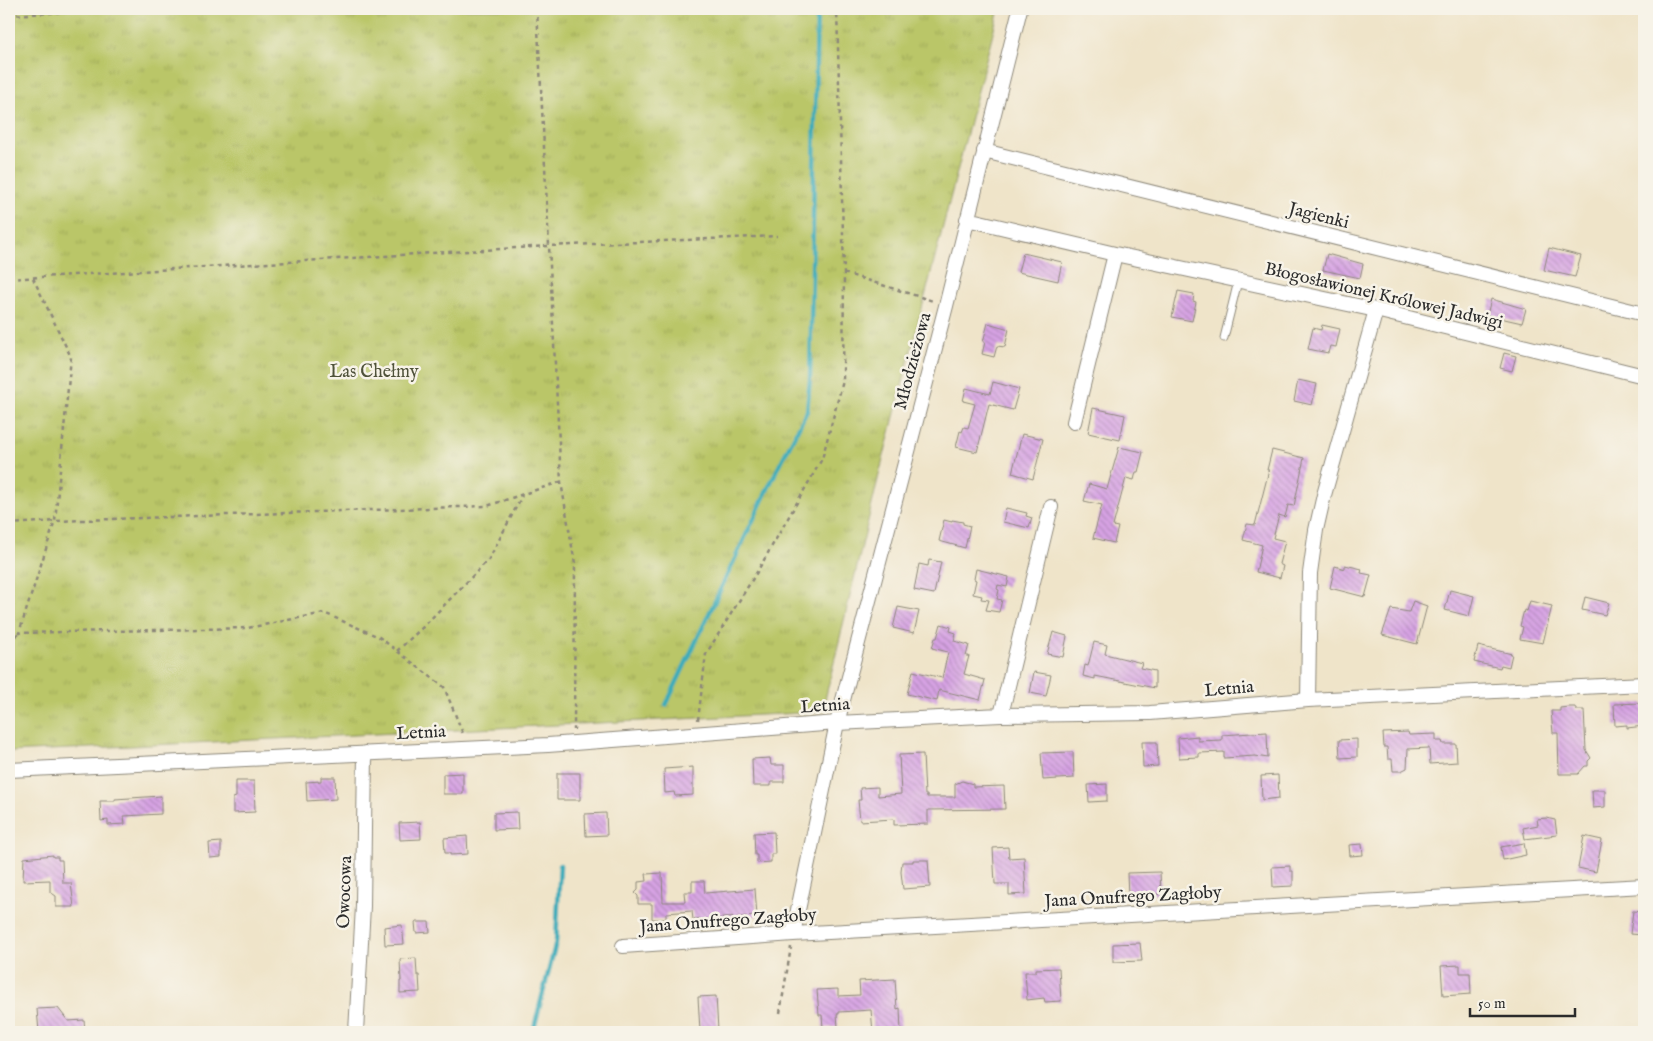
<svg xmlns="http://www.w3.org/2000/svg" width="1653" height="1041" viewBox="0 0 1653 1041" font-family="'IM FELL English',serif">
<defs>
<pattern id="park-tufts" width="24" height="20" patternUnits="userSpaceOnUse" patternTransform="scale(1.25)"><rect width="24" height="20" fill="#bac667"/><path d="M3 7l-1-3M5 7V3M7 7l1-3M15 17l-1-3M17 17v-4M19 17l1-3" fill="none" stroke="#a0aa5a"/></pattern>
<pattern id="building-back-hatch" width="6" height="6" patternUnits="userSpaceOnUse" patternTransform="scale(1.25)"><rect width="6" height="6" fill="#d7a3e4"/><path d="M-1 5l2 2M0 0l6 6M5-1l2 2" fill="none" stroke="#af85b9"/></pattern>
</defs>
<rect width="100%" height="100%" fill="#f7f3e8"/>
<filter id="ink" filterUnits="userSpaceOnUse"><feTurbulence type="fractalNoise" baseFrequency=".02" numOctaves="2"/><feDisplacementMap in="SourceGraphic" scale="10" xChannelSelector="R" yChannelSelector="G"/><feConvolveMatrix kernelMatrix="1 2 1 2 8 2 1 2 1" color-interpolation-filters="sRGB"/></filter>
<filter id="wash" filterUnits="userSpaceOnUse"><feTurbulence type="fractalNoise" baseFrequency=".0096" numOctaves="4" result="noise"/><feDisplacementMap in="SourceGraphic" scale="20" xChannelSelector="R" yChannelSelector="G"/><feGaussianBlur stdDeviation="1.12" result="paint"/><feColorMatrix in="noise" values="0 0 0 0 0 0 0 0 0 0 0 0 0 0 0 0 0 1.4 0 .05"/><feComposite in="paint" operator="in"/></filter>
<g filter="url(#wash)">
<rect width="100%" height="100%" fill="#efe4c9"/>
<path fill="url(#park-tufts)" stroke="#727849" d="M9 9H989L992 11 993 9H999L879 475 822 712 9 752Z"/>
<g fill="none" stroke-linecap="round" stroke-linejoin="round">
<path stroke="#3dacba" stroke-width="4.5" d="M666 705 772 480 807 411 810 379 817 9
M533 1032 556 942 560 865"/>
</g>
<g id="blocks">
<path fill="url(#building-back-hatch)" d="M1549 248 1581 256 1575 277 1544 270Z
M1023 253 1062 262 1058 281 1018 272Z
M1327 254 1363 264 1360 278 1323 270Z
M1178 291 1194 294 1193 301 1196 302 1192 321 1172 317Z
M1491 299 1526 309 1522 323 1487 315Z
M988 323 1009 329 1005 347 997 346 994 357 982 354 985 342H983Z
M1322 325 1340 329 1336 347 1330 346 1328 353 1308 349 1313 328 1321 330Z
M1504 353 1516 356 1512 371 1500 368Z
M1298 380 1317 384 1312 405 1294 401Z
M993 382 1019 389 1013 410 989 404 977 452 956 447 960 431 962 432 964 427 968 428 975 404 963 401 966 388 990 394Z
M1093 408 1125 415 1120 440 1088 433Z
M1022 434 1043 439 1033 479 1012 473Z
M1119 447 1143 452 1138 472H1136L1134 480 1126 478 1113 526 1118 527 1114 543 1093 538 1102 505 1084 501 1089 484 1107 489Z
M1272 450 1304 458 1294 506 1288 505 1285 517 1279 515 1273 538 1285 541 1279 564 1283 566 1280 578 1256 572 1262 545 1243 540 1247 524 1255 525 1269 470H1267Z
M1006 508 1027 513 1026 516 1032 518 1029 528 1003 522Z
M944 520 952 522V520L963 522V524L970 526 965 548 939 541Z
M929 560 941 562 934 594 914 590 919 564 928 566Z
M1345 565 1362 569 1361 573 1371 575 1365 597 1330 588 1335 566 1345 569Z
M976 569 1009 577 1007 587 998 585 997 589 999 590 997 599 1002 600 999 612 986 610 989 600 981 599 982 596 973 594 976 580 974 579Z
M1450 590 1474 596 1469 616 1445 610Z
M1585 597 1609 603 1605 615 1582 610Z
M1413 601 1427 606 1417 644 1382 635 1391 609 1409 612Z
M1530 601 1552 606 1543 643 1520 639 1523 627 1520 626 1524 610 1527 611Z
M898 607 919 611 914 633 893 628Z
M941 624 951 627 950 631 956 633 954 641 969 645 966 656H969L964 674 985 680 980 700 939 690 937 701 907 694 913 671 942 678 948 652 932 648 935 638H937Z
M1053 632 1067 636 1063 657 1047 654Z
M1094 642 1107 645 1105 654 1142 663 1140 668 1155 671V688L1095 676V679L1083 676 1085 665 1088 666Z
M1478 646 1512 654 1509 667 1501 665 1500 668 1474 662Z
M1034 672 1051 675 1046 696 1030 693Z
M1643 703 1644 726 1627 728V725L1615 726 1614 704Z
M1568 707H1575L1576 710H1584L1586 750 1591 758 1588 761V766H1585L1578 774H1559L1558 733H1553L1551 711H1560V708Z
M1267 732 1268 758 1255 756 1224 758V752L1199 753V757L1179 758 1178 738 1198 736V741L1222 740V735Z
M1408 732 1409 735 1436 734V741H1442L1443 744H1456L1457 762 1430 764 1429 748 1408 749 1407 768 1401 771H1393L1392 759H1388L1387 747H1384L1383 733Z
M1357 739V757L1340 758 1339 740Z
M1142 742H1157L1158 766 1143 767Z
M1073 752 1074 778 1043 780 1041 753Z
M923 754 925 795H927V797H955V784L962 781 973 784V787L1004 786 1005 809 928 810V824L894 825V819L860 821 858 800H861L860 788 878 787V796L901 794 899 755Z
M770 758 771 765H784V782H771V786H753L752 759Z
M693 767V795L675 796 674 792 665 793 664 769Z
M463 773V794H443V774Z
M557 773H580V800H557Z
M1278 775 1279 798 1262 800 1261 776Z
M321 777H335L336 799 307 801 306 782 321 781Z
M236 781H254L255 812 233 813V798L236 797Z
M1107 784V801L1089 802 1088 785Z
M1592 790H1605V807L1593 808Z
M161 796V814L124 816 125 824 108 825V820L101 821 100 801H115V799Z
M517 812 518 829 494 830V813Z
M606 813 607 835 586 836 585 814Z
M1546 818 1555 820 1557 835 1525 839 1523 828 1538 825 1537 819Z
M420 822 421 839 400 840 399 823Z
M774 832 775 854H771V862L757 863V855H755L754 833Z
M467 836 468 854 450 855V853H445L444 838Z
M1584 836 1602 840 1596 872 1578 868Z
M221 842V857L210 858 209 843Z
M1524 843 1526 855 1503 860 1501 847Z
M1362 844 1363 855 1350 856 1349 845Z
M1008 847 1009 858 1024 857 1026 894 1009 895V884H995L993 848Z
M53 855V857H58V860H62L63 883H71L74 907H56V896L50 892V880L23 881 24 858Z
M913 860H928L930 887 903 889 901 872 902 862H913Z
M1290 866V871H1293V886L1273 887 1272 867Z
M1160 872 1161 894 1128 896 1127 873Z
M662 873 663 902H685L684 892H692V881H704L705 893 755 889 757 916 693 920 692 911 666 913V919H652V904H638V896L635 893 638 890V882L647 881 646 874Z
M1633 911 1644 912V935L1630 934Z
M415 922H429L430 932 416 933Z
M402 925 404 944 385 945 384 927Z
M1140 943 1142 961 1113 962V944Z
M416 958 417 975H419L420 992 400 993V981H401L400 959Z
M1460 965V973H1470L1471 994 1443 996 1441 966Z
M1059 968 1061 1001 1045 1002 1044 998 1027 1000 1025 972H1036V969Z
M895 979 897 1009 900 1008 901 1032H873L871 1010 839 1012V1014H837L838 1027 823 1028 822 1015H819L817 990 838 989V996L860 995 859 981Z
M716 996 718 1030 700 1031 698 997Z
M58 1008 68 1021 84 1020 85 1032H39L37 1009Z"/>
</g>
</g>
<g filter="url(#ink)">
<use href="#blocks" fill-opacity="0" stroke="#8d887a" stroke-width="1"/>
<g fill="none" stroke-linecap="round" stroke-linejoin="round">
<g stroke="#8d887a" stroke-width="9">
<path id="service" d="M1224 338 1238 281"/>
</g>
<g stroke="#8d887a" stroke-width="16">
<path id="minor" d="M984 151 1644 314
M967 219 1115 254 1376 310 1644 376
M1074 422 1115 254
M1308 700 1310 573 1316 530 1324 495 1376 310
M1001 715 1051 507
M9 770 548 745 837 723 1001 715 1150 713 1308 700 1644 684
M793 934 837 723 946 306 1020 9
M623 946 793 934 1644 886
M356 1032 363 906 365 753"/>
</g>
<path stroke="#8d887a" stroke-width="2.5" stroke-dasharray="4 4" stroke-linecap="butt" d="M537 9 561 482 575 564 574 730
M9 15 133 9
M844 273 933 301
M33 278 71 357 55 521 19 633 248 628 324 613 379 637 444 687 464 736
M9 279 548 246 777 236
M9 524 55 521 487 506 560 482
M9 641 19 633
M397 651 423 627 489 559 522 496
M698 720 706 654 757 572 822 459 843 381 844 273 837 9
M780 1013 791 947"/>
<use href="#service" stroke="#fff" stroke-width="7"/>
<use href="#minor" stroke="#fff" stroke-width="14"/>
</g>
</g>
<g text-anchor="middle" stroke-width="5" stroke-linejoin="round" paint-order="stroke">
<g font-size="18" fill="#2b2b2b" stroke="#f7f3e8">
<text transform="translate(1319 215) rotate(14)" y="6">Jagienki</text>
<text transform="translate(1384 295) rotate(13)" y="6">Błogosławionej Królowej Jadwigi</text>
<text transform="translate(912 361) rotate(-75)" y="6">Młodzieżowa</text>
<text transform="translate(1229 688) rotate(-5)" y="6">Letnia</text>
<text transform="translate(825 705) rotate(-4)" y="6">Letnia</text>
<text transform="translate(421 732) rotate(-3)" y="6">Letnia</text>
<text transform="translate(344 892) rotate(-88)" y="6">Owocowa</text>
<text transform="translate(1133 896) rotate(-3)" y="6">Jana Onufrego Zagłoby</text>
<text transform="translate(728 920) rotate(-4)" y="6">Jana Onufrego Zagłoby</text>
</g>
<g font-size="18" fill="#4f523a" stroke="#f7f3e8">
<text x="374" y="377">Las Chełmy</text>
</g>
</g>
<rect width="1653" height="1041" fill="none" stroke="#f7f3e8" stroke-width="30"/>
<path d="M1470 1008v8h105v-8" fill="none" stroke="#2b2b2b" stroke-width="2.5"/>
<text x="1478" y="1008" font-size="15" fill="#2b2b2b" stroke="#f7f3e8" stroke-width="4" paint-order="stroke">50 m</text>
</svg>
